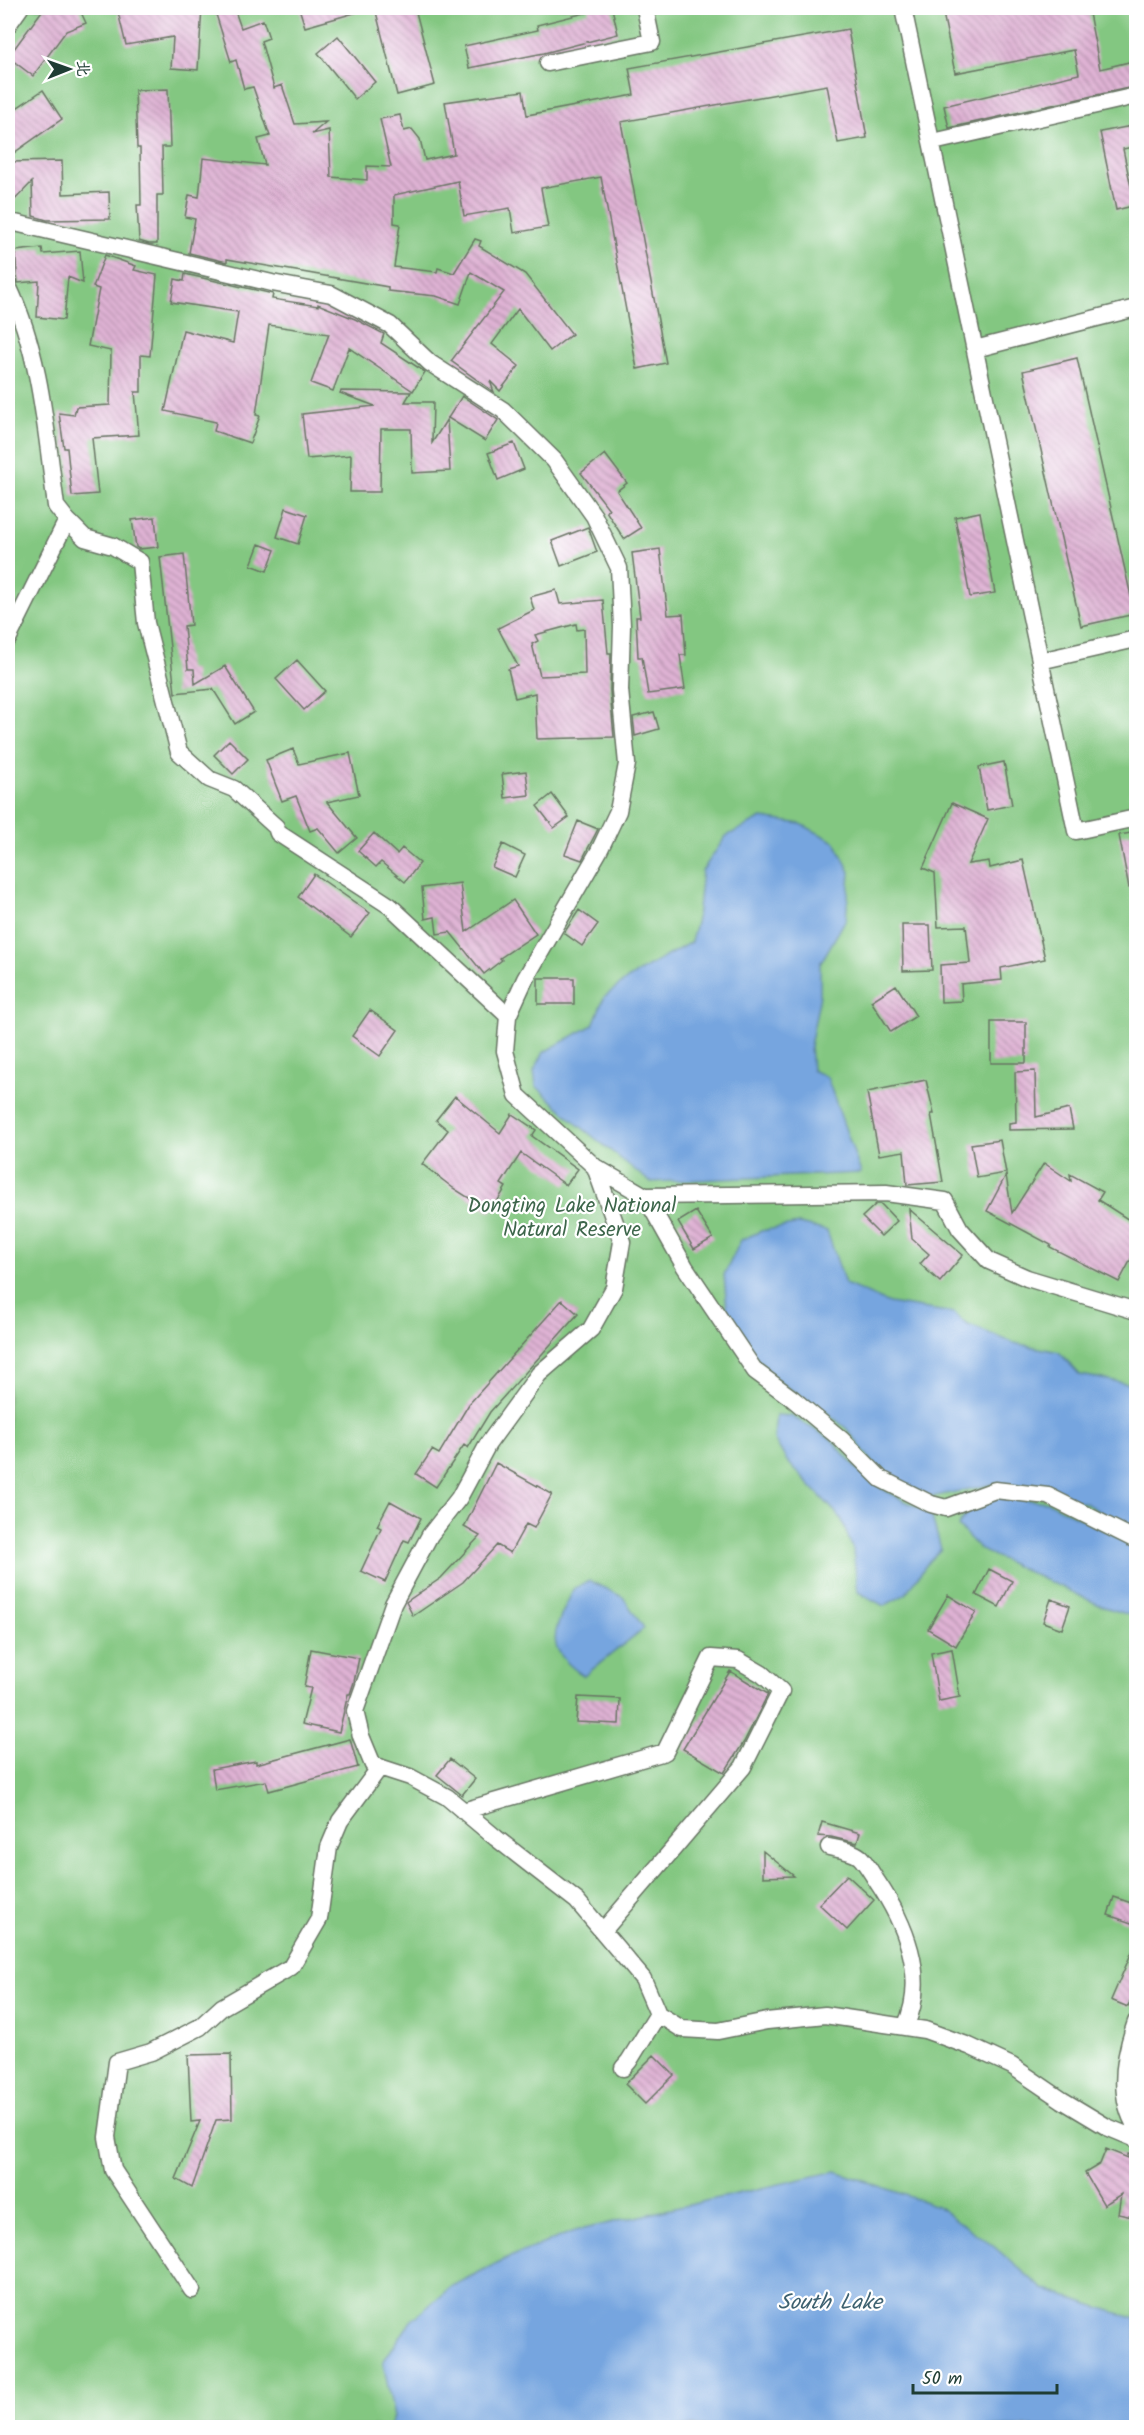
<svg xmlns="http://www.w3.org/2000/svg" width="1144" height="2435" viewBox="0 0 1144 2435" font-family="Kalam,'LXGW WenKai TC',sans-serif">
<defs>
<pattern id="building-back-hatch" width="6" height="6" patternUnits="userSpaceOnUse" patternTransform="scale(1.5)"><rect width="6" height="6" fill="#dfb2d4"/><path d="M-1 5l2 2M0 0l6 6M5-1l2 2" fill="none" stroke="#b492ad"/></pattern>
</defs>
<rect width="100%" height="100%" fill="#fff"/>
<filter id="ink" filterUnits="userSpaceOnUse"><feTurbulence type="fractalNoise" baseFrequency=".0167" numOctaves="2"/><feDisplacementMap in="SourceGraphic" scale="12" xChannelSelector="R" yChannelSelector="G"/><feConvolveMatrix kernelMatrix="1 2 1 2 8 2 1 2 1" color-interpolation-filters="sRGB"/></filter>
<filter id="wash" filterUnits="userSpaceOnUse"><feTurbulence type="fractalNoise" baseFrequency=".008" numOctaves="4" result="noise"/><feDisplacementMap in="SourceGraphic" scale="24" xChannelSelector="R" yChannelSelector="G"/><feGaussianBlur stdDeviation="1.35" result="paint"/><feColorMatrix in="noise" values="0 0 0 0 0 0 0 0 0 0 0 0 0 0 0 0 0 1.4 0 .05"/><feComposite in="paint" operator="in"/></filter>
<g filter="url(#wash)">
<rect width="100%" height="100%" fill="#f0ddbd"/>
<path fill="#83c781" stroke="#51825a" stroke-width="1.5" d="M8 8H1136V2427H8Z"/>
<path fill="#76a5df" stroke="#4a718a" stroke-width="1.5" d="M762 818 801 824 835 842 850 872 846 919 820 964V995L810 1046 812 1070 827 1077 861 1173 650 1182 576 1123 536 1086 534 1071 544 1052 593 1025 604 997 629 978 691 942 697 919 702 871 726 836Z
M799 1224 827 1231 845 1284 889 1303 954 1313 966 1324 1014 1343 1059 1352 1080 1375 1136 1385V1533L1085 1503 1040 1489 994 1484 931 1497 882 1474 847 1429 823 1409 780 1383 756 1357 737 1329 727 1309 724 1275 741 1240 761 1231Z
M776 1415 791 1416 831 1439 864 1477 889 1493 931 1514 941 1549 929 1561 906 1594 884 1606 858 1592 853 1550 841 1518 787 1461 774 1439Z
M996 1497 1048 1502 1136 1546V1617L1104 1607 981 1550 958 1526 969 1510Z
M590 1581 623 1597 644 1628 584 1676C539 1646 556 1629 574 1588Z
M836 2171 937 2206 992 2245 1043 2289 1136 2319V2427H389L394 2417 383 2362 411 2321 452 2286 505 2259 575 2231Z"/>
<g id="blocks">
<path fill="url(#building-back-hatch)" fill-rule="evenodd" d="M44 8H79L86 23 66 31 33 76 8 57Z
M117 8H202L198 70 171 68 173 37 126 45Z
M214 8H234L241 28 263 20 269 38 261 41 274 88 282 85 295 124 326 122 312 134 329 130 331 177 367 180V166L391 167 380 119 400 115 404 131 412 129 420 139 425 160 454 154 445 102 523 91 527 115 634 95 629 68 848 29 867 138 838 143 827 85 621 122 666 363 637 369 601 177 541 188 548 227 514 233 510 208 464 216 458 181 394 195V223L400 224 394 267 437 272 438 268 454 273 475 239 481 241 479 246 525 274 572 334 550 351 518 309 492 344 519 366 500 391 490 381 494 392 451 361 504 292 471 272 460 304 436 296 388 291V287L227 259V262L189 253 195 219 185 217 189 195 199 197 203 158 265 165 258 139 270 136 253 87 244 89 236 60 231 62Z
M299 8H357L358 12 305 27Z
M375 8H415L435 85 397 95Z
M588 8H612L618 34 544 53 469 68 464 46 538 30 537 25 589 12Z
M942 8H1088L1100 69 1137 60V86L949 128 944 106 1079 74 1074 50 955 73Z
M338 36 375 82 355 99 318 53Z
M168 89 170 147H162L163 195H157V244H149L139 241 137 205H141L140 148H137L135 90Z
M43 90 62 119 8 157V114Z
M1137 125V146L1123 149 1131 187 1137 186V205L1116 210 1100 132Z
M62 161 63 194 109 192 110 219 47 220 33 216 32 182 8 207V162Z
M42 248 43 254 80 251 83 283 68 277 64 320 37 317 39 281 18 283 15 251Z
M105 255 136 266 134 270 157 275 150 356 141 355V392H135L139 435 92 438 98 494 72 496 67 448H64L59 413 74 415 76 407 110 405 111 351 88 346 99 289 93 287Z
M185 274 273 294 272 299 318 306V304L355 319 384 334 381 343 425 372 413 391 349 348 333 391 311 383 329 334 269 325 256 415 260 416 250 443 214 431 216 422 165 411 183 330 233 343 238 312 171 302 175 279 184 281Z
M1077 358 1135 614 1081 626 1023 371Z
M341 391 411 392 405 402H433L432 443 447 419 450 471 412 473 411 429H381L380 492H350L351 455 307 459 302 414 375 406 340 393Z
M462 396 498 420 485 441 448 418Z
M514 443 524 469 498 480 488 453Z
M605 454 627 483 617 491 641 528 624 539 606 511 609 509 581 473Z
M286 508 307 515 298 544 277 537Z
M980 512 995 593 970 597 955 517Z
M155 517 158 547 139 549 136 547 132 520Z
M588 527 597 552 561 566 552 541Z
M259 544 275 550 267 571 251 565Z
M660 549 668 615 683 614 686 655H680L685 689 648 694 642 657H638L636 617H640L632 553Z
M184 554 191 625 184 626 188 669H194L195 684 225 666 254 712 235 724 213 689 175 693 160 557Z
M556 590 560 604 603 600 608 653H611L610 691 614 737 537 739 535 693 515 698 508 669 518 666 498 628 534 610 530 597ZM576 624 577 630 584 629 585 674 540 676 532 644 538 641 535 635Z
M297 660 325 691 304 710 276 679Z
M654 712 659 729 635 736 633 717Z
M229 740 248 759 233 774 214 755Z
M293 749 299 764 350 753 359 795 327 802 357 838 339 853 318 828 310 831 296 796 282 801 266 760Z
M1004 762 1012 805 987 810 979 767Z
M526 771 529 795 505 798 502 774Z
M552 794 569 817 554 828 537 806Z
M952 803 988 819 968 864 989 861 990 868 1023 860 1045 959 1001 968 1002 980 961 984 962 1001 941 1002 940 965 970 963 966 926 938 927 935 873 923 868Z
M578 821 598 829 582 860 565 854Z
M1137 832V887L1129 888 1119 835Z
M374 833 397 854 402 848 420 863 405 882 381 862 376 867 358 851Z
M503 844 525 855 515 877 492 867Z
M314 874 370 913 351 937 298 897Z
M460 883 466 932 513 900 536 934 500 958 502 960 484 974 450 932 437 934 435 917 425 919 422 888Z
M579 910 598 924 582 946 564 933Z
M902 925H930L932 970 903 971Z
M538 978H574V1004H538Z
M896 985 916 1016 891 1032 871 1001Z
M370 1010 398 1030 380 1056 352 1036Z
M991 1022H1026V1063H991Z
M1035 1071 1036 1117 1069 1109 1073 1129 1009 1130V1123L1016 1122 1015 1072Z
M926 1080 934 1114H931L943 1182 907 1185 904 1151 879 1155 867 1092Z
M455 1096 500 1133 512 1114 536 1130 532 1136 578 1169 566 1185 521 1153 501 1184 506 1187 491 1212 453 1188 422 1164 448 1130 436 1120Z
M1000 1140 1006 1173 977 1178 971 1144Z
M1044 1163 1071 1181 1070 1174 1103 1192 1098 1200 1137 1225V1248L1119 1282 1050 1247 1051 1245 987 1211 1006 1175 1012 1213Z
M876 1204H881L897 1221 881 1236 862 1217Z
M909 1209 963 1255 940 1282 920 1264 929 1254 912 1239Z
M696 1211 713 1238 694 1249 678 1222Z
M562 1300 578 1314 490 1412 468 1448 464 1445 436 1487 416 1474 432 1450 439 1454 469 1404Z
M496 1463 552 1494 534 1528 526 1524 510 1553 497 1545 463 1582 413 1616 406 1602 441 1578 480 1536 464 1527Z
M390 1501 421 1518 409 1542 404 1540 385 1582 361 1571 381 1528 377 1526Z
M989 1569 1012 1581 999 1607 976 1595Z
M948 1595 976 1612 956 1646 928 1629Z
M1051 1599 1070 1606 1062 1629 1043 1622Z
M311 1649 359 1658 354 1682 350 1694H348L339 1732 302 1724 311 1688 304 1687Z
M952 1649 960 1697 939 1701 931 1653Z
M730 1671 768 1694 744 1742 724 1773 683 1749Z
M578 1697 620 1699 619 1724 576 1722Z
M350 1739 358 1767 269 1791 266 1781 215 1790 212 1769 256 1761V1764Z
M450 1759 475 1779 462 1795 437 1775Z
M822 1822 860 1833 857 1843 831 1837 818 1836Z
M763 1851 794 1876 763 1877Z
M847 1875 874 1900 847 1930 819 1904Z
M1114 1897 1137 1905V1925L1108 1915Z
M1137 1940V1987L1128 2007 1111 2000Z
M231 2054 232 2119 216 2120 192 2188 176 2179 200 2121 191 2122 188 2055Z
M654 2055 674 2075 645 2104 625 2084Z
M1106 2149 1128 2158V2154L1137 2155V2218L1118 2214 1121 2194 1104 2205 1085 2173 1100 2164Z"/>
</g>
</g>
<g filter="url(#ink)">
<use href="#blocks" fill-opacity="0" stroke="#687564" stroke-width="1.5"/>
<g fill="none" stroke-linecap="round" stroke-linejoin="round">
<g stroke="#687564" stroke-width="19">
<path id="street" d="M903 8 1076 831 1136 818
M8 25 20 8
M548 63 652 42 645 8
M933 142 1136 96
M8 219 11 222 272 283 331 294 390 325 430 363 503 410 554 460 594 516 619 568 622 626 620 690 627 764 618 811 599 851 525 979 508 1016 505 1051 517 1095 595 1167 645 1196 886 1193 945 1201 960 1229 989 1261 1027 1278 1136 1311
M8 286C41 354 46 432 56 506L67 520 85 538 113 546 140 562 146 623 179 752 209 779 234 789 276 827 278 833 390 906 508 1016
M975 349 1136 308
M8 639 67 520
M1040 661 1136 639
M595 1167 622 1242 614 1288 591 1329 539 1374 488 1444 459 1498 430 1535 393 1604 355 1711 361 1736 373 1765 410 1777 447 1797 496 1838 577 1901 643 1979 658 2014 682 2029 718 2031 767 2021 825 2015 925 2030 969 2046 1012 2066 1062 2100 1107 2127 1136 2139
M645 1196 685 1267 755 1371 793 1399 842 1440 881 1479 931 1504 946 1508 995 1490 1048 1496 1136 1540
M463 1811 665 1752 711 1658 738 1660 762 1674 781 1691 743 1767 603 1931
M829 1847C838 1849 853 1851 860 1857 866 1863 871 1872 876 1880 904 1921 929 1977 905 2027
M1136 2022C1124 2056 1117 2096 1136 2127
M623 2068 629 2061 658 2014
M192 2290 113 2170 107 2137 117 2062 151 2052 200 2027 222 2007 291 1967 319 1919 329 1847 340 1821 380 1767"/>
</g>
<use href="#street" stroke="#fff" stroke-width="16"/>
</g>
</g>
<g text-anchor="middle" stroke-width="4.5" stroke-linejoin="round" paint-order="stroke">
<g font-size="21" fill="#3d664b" stroke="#fff">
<text x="572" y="1212">Dongting Lake National<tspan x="572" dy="24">Natural Reserve</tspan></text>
</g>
<g font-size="22" font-style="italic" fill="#3d6170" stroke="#fff">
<text x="830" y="2309">South Lake</text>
</g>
</g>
<rect width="1144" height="2435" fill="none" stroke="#fff" stroke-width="30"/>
<g transform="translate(69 69) rotate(89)" stroke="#ffffff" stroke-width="4.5" paint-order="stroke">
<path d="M0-4.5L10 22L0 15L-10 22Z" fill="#1f3d34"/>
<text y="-9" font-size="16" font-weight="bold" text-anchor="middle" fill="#1f3d34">北</text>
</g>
<path d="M913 2384v9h144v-9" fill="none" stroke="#1f3d34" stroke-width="3"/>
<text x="922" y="2384" font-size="18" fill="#1f3d34" stroke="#ffffff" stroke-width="4.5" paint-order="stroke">50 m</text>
</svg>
